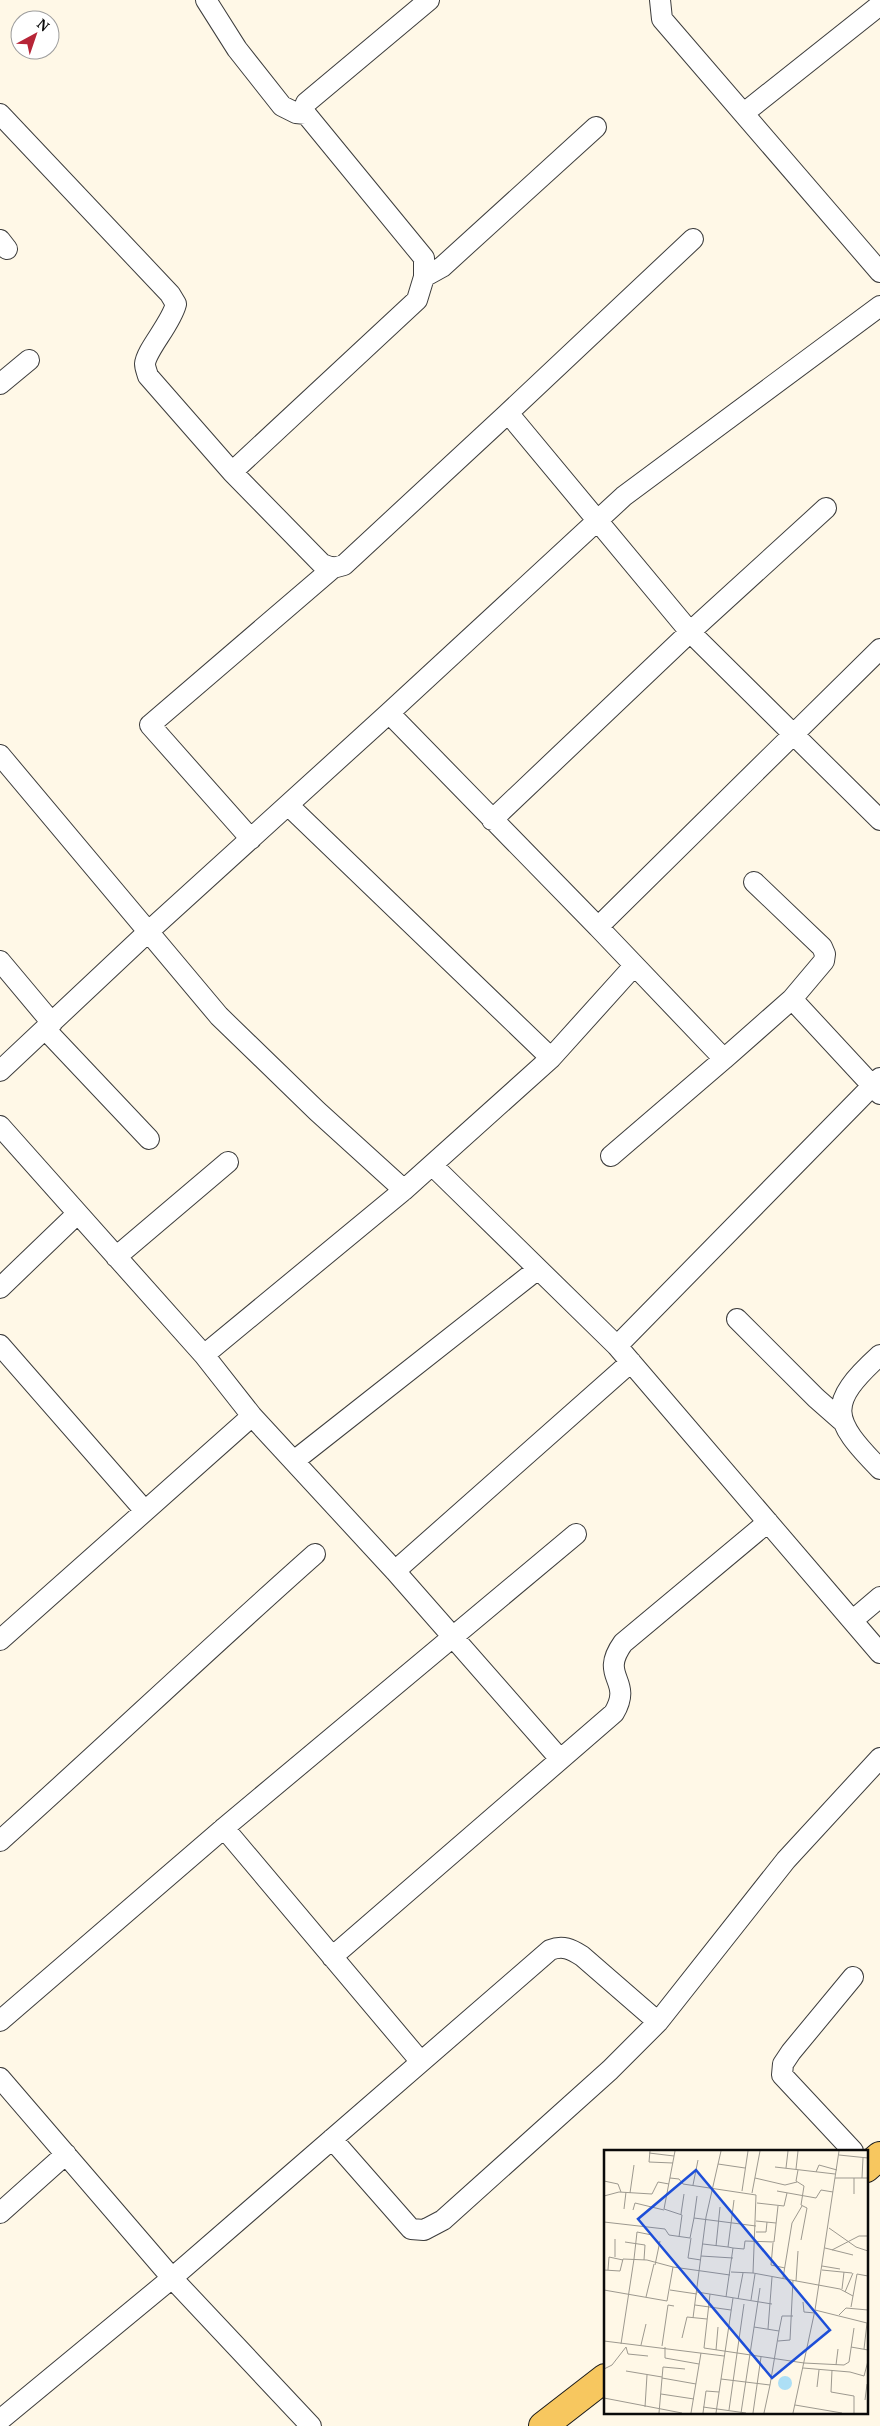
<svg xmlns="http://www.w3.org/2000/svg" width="880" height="2426" viewBox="0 0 880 2426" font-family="'PT Serif',serif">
<rect width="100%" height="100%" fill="#fff8e7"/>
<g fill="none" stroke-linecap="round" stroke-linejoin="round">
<g stroke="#3d3d3d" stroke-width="22">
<path id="street" d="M206 0 237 49 282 106 296 113 306 114
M660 0 662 19 880 272
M744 113 880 5
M0 114 170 294 176 304C171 324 146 350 145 364 145 368 147 372 148 376L232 472 322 564 333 568 344 565 508 413 690 632 880 820
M0 240 7 249
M424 277 442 267 596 127
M0 384 29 360
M508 413 693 239
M232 472 417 300 424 277V258L306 114 304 108 306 103 429 0
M880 649 598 927 724 1059 792 999 880 1094
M389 713 598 927
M0 755 219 1016 317 1111 404 1190
M288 805 551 1058
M492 820 690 632 826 508
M251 839 150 725 333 568
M754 882 822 947 825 954 824 961 792 999
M0 961 52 1023
M45 1029 149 1139
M0 1071 149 931 389 713 624 496 880 306
M880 1078 617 1346 880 1653
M0 1126 204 1355 252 1416 395 1571 560 1759
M611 1156 724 1059
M432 1165 617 1346
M116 1257 228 1162
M0 1288 77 1214
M737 1319 816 1398 841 1420
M0 1345 145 1511
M204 1355 404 1190 551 1058 633 967
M880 1355C826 1404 831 1419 880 1469
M294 1461 538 1269
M395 1571 631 1362
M853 1620 880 1597
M0 1640 252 1416
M0 1841C106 1746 209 1648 315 1554
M332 1957 614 1713C634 1679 598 1678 623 1643L768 1522
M0 2021 224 1828 576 1534
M421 2062 550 1950C563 1945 571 1949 582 1956L658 2022
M0 2078 172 2278 311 2426
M332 2139 411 2229 424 2230 443 2220 610 2070 658 2022 786 1860 880 1758
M853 2151 782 2075 783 2064 791 2052 853 1977
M0 2213 66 2154
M0 2420 172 2278 421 2062 224 1828"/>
</g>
<g stroke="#1b1b1b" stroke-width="30">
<path id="primary" d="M866 2168 880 2156
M543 2426 605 2378"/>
</g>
<use href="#street" stroke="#fff" stroke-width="20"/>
<use href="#primary" stroke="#f7c75f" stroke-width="28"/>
</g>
<g transform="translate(604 2150)">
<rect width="264" height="264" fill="#fff8e7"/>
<path d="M174 233a7 7 0 1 1 14 0a7 7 0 1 1-14 0Z" fill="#addff5"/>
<path fill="none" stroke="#9d998f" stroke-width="1" d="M46 1 45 12 69 13M71 1 60 59 78 65 75 87M45 3 70 6M235 5 264 8M114 14 141 18M171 17 231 24M182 18 184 1M192 19 194 1M194 20 192 31 200 36 197 55 203 58 197 90M212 22 215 15 233 20M66 28 75 29 79 34 152 45 149 123 236 139 249 146M151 28 181 35 193 32M231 28H264M250 28V44M258 28 259 8M0 31 14 34 17 42M89 35 94 10M138 41 144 1M173 41 212 48 217 40 229 42M26 43 30 15M148 43 156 1M0 46 15 42 48 44 54 32 65 34M130 50 124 97 129 98 140 99 141 91 170 92 174 56M153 53 180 56 183 43M20 59 22 42M29 60 31 53 60 60M77 64 80 44M90 68 93 46M152 71 172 73M0 72 61 79 65 85 86 88 90 68 152 76M225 78 252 97 264 101M152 82H162L163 72M87 88 84 108 97 110M21 92 41 95 40 110M169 93 167 115 181 118M99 94 124 97M112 96 116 57M221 98 249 105M228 100 255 86H264M97 106 129 108M11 107V89M30 109 33 82 48 85M51 115 56 91M218 116 236 119M69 117 126 125M0 120 16 121 19 109 43 110 69 117 63 151 0 140M4 120 5 107 19 110M218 120 248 123M127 122 149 123M179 128 188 73 198 56M192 131 194 101M238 139 240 122M66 140 93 144M93 142 168 154M241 142 249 123M42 147 50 114M122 147 129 98M134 149 139 123M147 150 151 124M199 152 200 162 211 163M91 155 127 160M247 157 253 124 264 126M211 160 263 173 260 199M235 165 242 158 264 160M89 168 102 67 117 1M164 179 168 127M175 181 178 166H189M78 188 83 167 103 169M0 191 120 206M174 191 186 190 189 130M17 194 30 109M37 195 42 174M58 196 64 155 70 156M22 197 24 204 44 206M61 197V208L95 214M247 197 264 200M100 198 200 213 240 215 245 212 250 178M100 198 106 144M112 200 114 177M232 215 234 199M199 218 246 222 260 226 264 211M0 219 8 215 22 197M228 220 227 242 250 246V263M22 221 58 227M58 228 92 234M117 229 166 235 175 181 150 177M213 237 215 220M57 244 90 249M0 248 78 263M261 250 263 234M191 255 238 263M41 257 43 225M99 257 142 263M125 260 140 154M55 263 59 217 81 219M87 263 97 203M99 263 102 241 115 242M112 263 129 148M137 263 156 138M149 263 157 207M160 263 166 235M189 263 211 160 235 1"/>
<path fill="#1d4ed8" fill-opacity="0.15" stroke="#1d4ed8" stroke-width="2.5" d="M92 20 226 180 168 228 34 69Z"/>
<rect width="264" height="264" fill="none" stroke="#0a0a0a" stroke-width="2.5"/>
</g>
<g transform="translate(35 35) rotate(40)"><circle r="24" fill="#ffffff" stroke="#9d9d9d"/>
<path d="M0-4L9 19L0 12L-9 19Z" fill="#b72537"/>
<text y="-8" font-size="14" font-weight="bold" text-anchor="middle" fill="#0a0a0a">N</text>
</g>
</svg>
